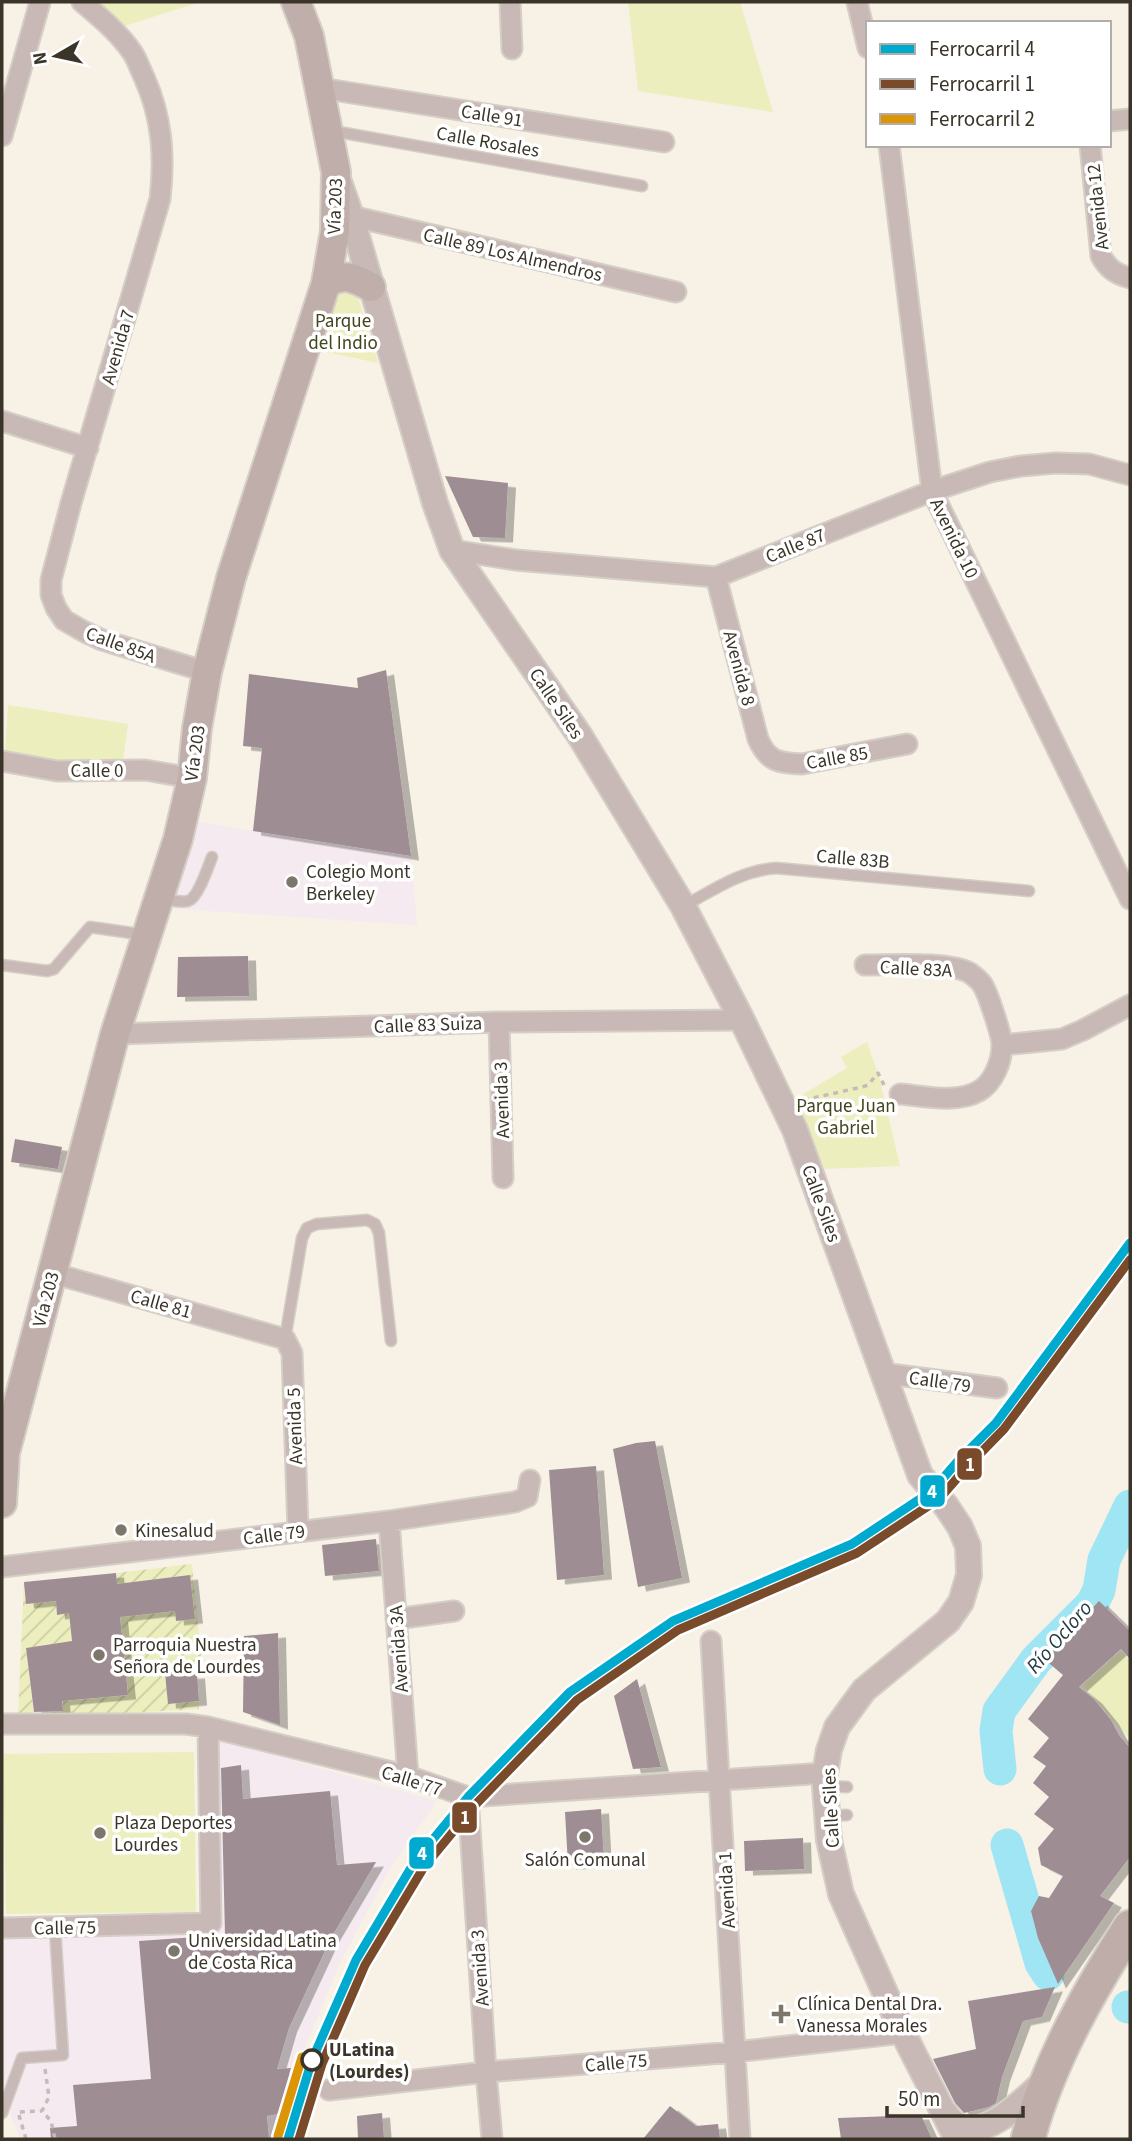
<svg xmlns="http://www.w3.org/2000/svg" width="1132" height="2141" viewBox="0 0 1132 2141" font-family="'Source Sans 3',sans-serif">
<defs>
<pattern id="garden-furrows" width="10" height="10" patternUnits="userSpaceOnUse" patternTransform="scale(1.75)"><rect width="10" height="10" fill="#edeebe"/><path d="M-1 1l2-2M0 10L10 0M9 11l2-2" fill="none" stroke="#cccda3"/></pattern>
<filter id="shadow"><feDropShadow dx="8" dy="4.5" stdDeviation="0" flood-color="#0004"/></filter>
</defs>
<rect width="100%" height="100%" fill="#f7f1e6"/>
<path fill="#f5eaef" d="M191 821 411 856 417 925 162 908Z
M217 1739 437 1801 390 1869 339 1965 297 2068 279 2139H20L8 2107 2 2075V1938L218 1929Z"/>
<path fill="#edeebe" d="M96 2H200L121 27Z
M628 2H740L773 112 638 91Z
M336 280 354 284 378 363 311 349Z
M8 705 128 724 123 760 57 761 5 754Z
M867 1042 880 1080 900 1166 824 1169 795 1099 847 1068 841 1057Z
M1121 1651 1130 1661V1739L1083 1685Z
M194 1752 196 1912 6 1914 3 1754Z"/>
<path fill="url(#garden-furrows)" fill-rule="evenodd" d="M192 1564 203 1673 181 1675 180 1671 165 1673 168 1703 199 1701V1709L21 1719 18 1716 24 1582 56 1601 57 1614 69 1613 78 1700 128 1695 116 1573ZM68 1642 62 1711 34 1714 26 1648Z"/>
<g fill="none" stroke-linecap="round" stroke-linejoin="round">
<path stroke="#a0e5f3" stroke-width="33" d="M1000 1769 996 1731 999 1711 1036 1660 1092 1604 1099 1590 1104 1560 1130 1506
M1007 1845 1041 1963 1048 1974
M1128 2007H1130"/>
</g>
<path fill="#9e8e94" filter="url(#shadow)" d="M445 476 508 483 505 538 473 537Z
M386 670 411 856 253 831 262 748 243 746 249 674 358 688 357 678Z
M248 956 249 996 177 997 178 957Z
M15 1139 62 1147 58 1169 11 1162Z
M655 1441 682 1578 638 1587 613 1449 636 1443Z
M596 1466 604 1575 557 1580 549 1470Z
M376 1539 379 1571 325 1576 322 1545Z
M116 1573 117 1584 190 1575 195 1619 176 1621 175 1611 120 1617 128 1695 62 1701 63 1711 34 1712 26 1648 72 1641 69 1613 57 1615 56 1601 26 1604 24 1582Z
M1099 1601 1130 1631V1659L1121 1649 1079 1687 1094 1699 1111 1720 1119 1735 1130 1748V1857L1100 1896 1114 1903 1058 1984 1038 1938 1031 1911 1039 1896 1049 1898 1063 1876 1041 1865 1038 1848 1054 1829 1034 1814 1049 1797 1033 1783 1046 1766 1033 1757 1049 1738 1028 1719 1063 1675 1044 1659Z
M278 1633 280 1725 243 1712 244 1636Z
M181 1671V1675L197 1674 199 1701 168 1704 165 1673Z
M637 1679 661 1767 633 1769 614 1696Z
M241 1765 243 1799 330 1791 337 1865 376 1862 331 1938 289 2028 277 2069 291 2068 278 2114 267 2116 269 2139H51L50 2128 77 2126 73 2085 151 2079 139 1941 225 1935 221 1768Z
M601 1809 604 1863 568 1865 565 1812Z
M803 1838 804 1869 745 1871 744 1841Z
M1055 1987 1042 2017 1023 2021 1002 2077 996 2103 989 2107 964 2113 955 2103 933 2059 976 2049 968 2001Z
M670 2106 696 2126 718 2124 720 2139H643Z
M382 2113 384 2139H358L357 2116Z
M921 2115 932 2139H841L838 2118Z"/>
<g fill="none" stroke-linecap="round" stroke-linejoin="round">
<g stroke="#d4cec6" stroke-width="13">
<path id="service" d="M333 131 642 186
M160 899C168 899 181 903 188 901 198 898 208 867 212 857
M684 906C715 889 740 871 776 868L1029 891
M2 965 47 971 54 969 90 927 146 935
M285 1339 302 1238 307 1228 317 1224 367 1220 375 1224 379 1233 391 1341
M827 1786 847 1787
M827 1816 847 1815
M2 2113 22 2058 63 2055 55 1928"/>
</g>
<g stroke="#d4cec6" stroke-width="23">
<path id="minor" d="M82 2C100 17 119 33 132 52 137 59 140 69 144 77 162 117 165 156 160 199L71 503 51 580V595L56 608 64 620 83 631 102 640 207 672
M510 2 512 49
M857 2 868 48
M320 88 664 142
M1109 121 1130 119
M2 136 40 2
M889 145 932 491 1130 899
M1090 145 1101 256C1108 269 1116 274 1130 278
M351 216 676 292
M2 421 88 448
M452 550 516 560 716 577 932 491 990 472 1021 466 1056 463 1089 464 1130 475
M716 577 758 739C768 762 779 763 802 764L907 744
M2 761 57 771 145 770 192 778
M865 965C890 965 950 961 970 973 974 976 980 981 982 984 988 993 1002 1036 1002 1045 1002 1062 993 1083 979 1091 957 1104 923 1096 900 1094
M499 1022 503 1178
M115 1034 499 1022 742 1020
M1002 1045 1062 1039 1083 1030 1130 1005
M52 1273 285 1339 292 1353 298 1531
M882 1373 997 1388
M389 1521 408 1776
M2 1567 389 1521 515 1502 527 1497 530 1480
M396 1619 454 1611
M711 1641 740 2139
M2 1724H186L208 1727 408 1776 468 1797 825 1773
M468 1797 486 2072 492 2139
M2 1928 211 1923 208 1727
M329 2090 486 2072 735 2052 903 2033"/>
</g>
<g stroke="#d4cec6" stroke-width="28">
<path id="tertiary" d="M338 179 351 216 435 503 452 550 580 736 683 906 742 1020 795 1130 920 1475 946 1506 960 1527 968 1546 969 1575 961 1602 948 1621 864 1690 837 1727 829 1750 825 1773V1786L829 1840 841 1894 903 2033 957 2139
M945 2113C948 2117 953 2123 957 2126 986 2141 1027 2097 1047 2079"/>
</g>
<g stroke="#d4cec6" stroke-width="32">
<path id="secondary" d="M326 283C345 273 352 277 371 287
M2 1503 5 1453 115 1034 178 839 192 778 197 728 207 672 231 578 326 283 335 231 336 172 309 36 296 2"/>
</g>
<g stroke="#d4cec6" stroke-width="37">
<path id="trunk" d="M1028 2139C1048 2063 1088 1993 1130 1927"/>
</g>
<path stroke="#c6bbb7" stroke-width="3.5" stroke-dasharray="5 5" stroke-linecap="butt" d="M804 1100 862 1087 868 1085 878 1073 884 1085
M45 2069 49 2097 42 2111 51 2121 55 2139
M26 2139 18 2112 42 2111"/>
<use href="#service" stroke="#c8b9b6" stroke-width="10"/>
<use href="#minor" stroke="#c8b9b6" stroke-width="19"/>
<use href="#tertiary" stroke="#c8b9b6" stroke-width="24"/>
<use href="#secondary" stroke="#bfaeaa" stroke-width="28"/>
<use href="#trunk" stroke="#beada8" stroke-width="33"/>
<g stroke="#fff" stroke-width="14">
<path id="rail-1" d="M288 2139 312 2060 356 1960 415 1861 468 1797 570 1692 673 1621 852 1544 932 1491 958 1461 996 1423 1130 1243"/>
</g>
<g stroke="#fff" stroke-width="14">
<path id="rail-2" d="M299 2139 322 2064 365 1965 424 1867 476 1804 577 1700 678 1630 857 1553 939 1499 966 1468 1004 1429 1130 1260"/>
</g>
<g stroke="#fff" stroke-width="14">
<path id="rail-3" d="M278 2136 302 2057"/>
</g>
<use href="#rail-1" stroke="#00a9ce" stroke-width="9"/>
<use href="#rail-2" stroke="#7a4b2a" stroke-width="9"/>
<use href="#rail-3" stroke="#db9506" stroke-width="9"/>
</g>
<g fill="#7d776b" stroke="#fff" stroke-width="2.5">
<circle cx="292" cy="882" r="7"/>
<circle cx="121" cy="1530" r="7"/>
<circle cx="99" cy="1655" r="7"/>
<circle cx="100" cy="1833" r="7"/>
<circle cx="585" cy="1837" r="7"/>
<circle cx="174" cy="1951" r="7"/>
<path d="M777.5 2003.5h7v7h7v7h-7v7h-7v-7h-7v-7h7z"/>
</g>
<circle fill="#fff" stroke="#3b3529" stroke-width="3.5" cx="312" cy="2060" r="10"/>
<g text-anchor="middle" stroke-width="7" stroke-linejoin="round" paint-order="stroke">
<g font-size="19" fill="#3b3529" stroke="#fff">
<text transform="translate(492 115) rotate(9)" y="7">Calle 91</text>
<text transform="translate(488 141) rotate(10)" y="7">Calle Rosales</text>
<text transform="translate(334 206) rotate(-88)" y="7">Vía 203</text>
<text transform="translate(1097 207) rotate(-96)" y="7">Avenida 12</text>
<text transform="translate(513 254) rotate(13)" y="7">Calle 89 Los Almendros</text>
<text transform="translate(117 347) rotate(-74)" y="7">Avenida 7</text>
<text transform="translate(955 538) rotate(64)" y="7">Avenida 10</text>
<text transform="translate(795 545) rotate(-22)" y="7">Calle 87</text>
<text transform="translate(121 644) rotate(20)" y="7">Calle 85A</text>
<text transform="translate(740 668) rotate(75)" y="7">Avenida 8</text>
<text transform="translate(557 703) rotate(56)" y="7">Calle Siles</text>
<text transform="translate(194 753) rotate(-82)" y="7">Vía 203</text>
<text transform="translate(837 757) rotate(-10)" y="7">Calle 85</text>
<text x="97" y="777">Calle 0</text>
<text transform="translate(853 858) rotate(5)" y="7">Calle 83B</text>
<text transform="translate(916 968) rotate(3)" y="7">Calle 83A</text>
<text transform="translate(428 1024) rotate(-2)" y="7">Calle 83 Suiza</text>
<text transform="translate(501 1100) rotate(-92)" y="7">Avenida 3</text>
<text transform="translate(822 1203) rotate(70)" y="7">Calle Siles</text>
<text transform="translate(45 1299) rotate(-75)" y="7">Vía 203</text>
<text transform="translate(161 1303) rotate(16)" y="7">Calle 81</text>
<text transform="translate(940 1381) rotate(8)" y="7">Calle 79</text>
<text transform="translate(294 1426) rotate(-92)" y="7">Avenida 5</text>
<text transform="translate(274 1534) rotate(-7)" y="7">Calle 79</text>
<text transform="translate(398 1649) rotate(-94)" y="7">Avenida 3A</text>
<text transform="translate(412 1780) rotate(17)" y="7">Calle 77</text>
<text transform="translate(830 1808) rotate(-93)" y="7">Calle Siles</text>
<text transform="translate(726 1890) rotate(-93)" y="7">Avenida 1</text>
<text transform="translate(65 1927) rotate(-1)" y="7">Calle 75</text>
<text transform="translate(479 1968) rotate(-94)" y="7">Avenida 3</text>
<text transform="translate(616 2062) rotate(-5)" y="7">Calle 75</text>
</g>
<g font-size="19" fill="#43461c" stroke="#fff">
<text x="343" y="327">Parque<tspan x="343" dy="22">del Indio</tspan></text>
<text x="846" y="1112">Parque Juan<tspan x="846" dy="22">Gabriel</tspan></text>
</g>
<g font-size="19" fill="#3b3529" stroke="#fff" text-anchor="start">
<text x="306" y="878">Colegio Mont<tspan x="306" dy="22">Berkeley</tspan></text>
<text x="135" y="1537">Kinesalud</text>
<text x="113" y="1651">Parroquia Nuestra<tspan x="113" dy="22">Señora de Lourdes</tspan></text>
<text x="114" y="1829">Plaza Deportes<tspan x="114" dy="22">Lourdes</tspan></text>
<text x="585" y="1866" text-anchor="middle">Salón Comunal</text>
<text x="188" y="1947">Universidad Latina<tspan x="188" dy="22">de Costa Rica</tspan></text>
<text x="797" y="2010">Clínica Dental Dra.<tspan x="797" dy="22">Vanessa Morales</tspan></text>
</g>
<g font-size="19" font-weight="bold" fill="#3b3529" stroke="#fff" text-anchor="start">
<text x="329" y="2056">ULatina<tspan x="329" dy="22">(Lourdes)</tspan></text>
</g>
<g font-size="21" font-style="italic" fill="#243c42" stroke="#fff">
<text transform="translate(1059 1637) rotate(-49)" y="7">Río Ocloro</text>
</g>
</g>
<g stroke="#fff" stroke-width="2.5">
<rect x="956" y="1447" width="27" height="34" rx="7" fill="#7a4b2a"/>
<rect x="919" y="1474" width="27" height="34" rx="7" fill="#00a9ce"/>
<rect x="451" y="1801" width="27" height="33" rx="7" fill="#7a4b2a"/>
<rect x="408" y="1836" width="27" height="34" rx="7" fill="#00a9ce"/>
</g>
<g font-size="19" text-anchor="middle" font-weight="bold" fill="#fff">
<text x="970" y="1471">1</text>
<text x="932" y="1498">4</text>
<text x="465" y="1824">1</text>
<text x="422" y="1860">4</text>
</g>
<rect width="1132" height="2141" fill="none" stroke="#3b3529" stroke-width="7"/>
<rect x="866" y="21" width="245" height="126" fill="#ffffff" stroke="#b1aea9" stroke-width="2"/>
<rect x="880" y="44" width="35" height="10" fill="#00a9ce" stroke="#b1aea9" stroke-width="2"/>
<text x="929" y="56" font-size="21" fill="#3b3529">Ferrocarril 4</text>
<rect x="880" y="79" width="35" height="10" fill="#7a4b2a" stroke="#b1aea9" stroke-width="2"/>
<text x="929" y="91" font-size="21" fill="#3b3529">Ferrocarril 1</text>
<rect x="880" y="114" width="35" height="10" fill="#db9506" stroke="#b1aea9" stroke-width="2"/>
<text x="929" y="126" font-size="21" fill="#3b3529">Ferrocarril 2</text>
<g transform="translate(56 56) rotate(261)" stroke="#ffffff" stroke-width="5" paint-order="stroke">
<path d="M0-5L12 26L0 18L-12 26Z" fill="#3b3529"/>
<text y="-10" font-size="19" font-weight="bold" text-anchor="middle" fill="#3b3529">N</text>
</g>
<path d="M887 2106v10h136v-10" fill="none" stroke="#3b3529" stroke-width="3.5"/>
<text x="898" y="2106" font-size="21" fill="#3b3529" stroke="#ffffff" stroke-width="5" paint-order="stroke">50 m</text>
</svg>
